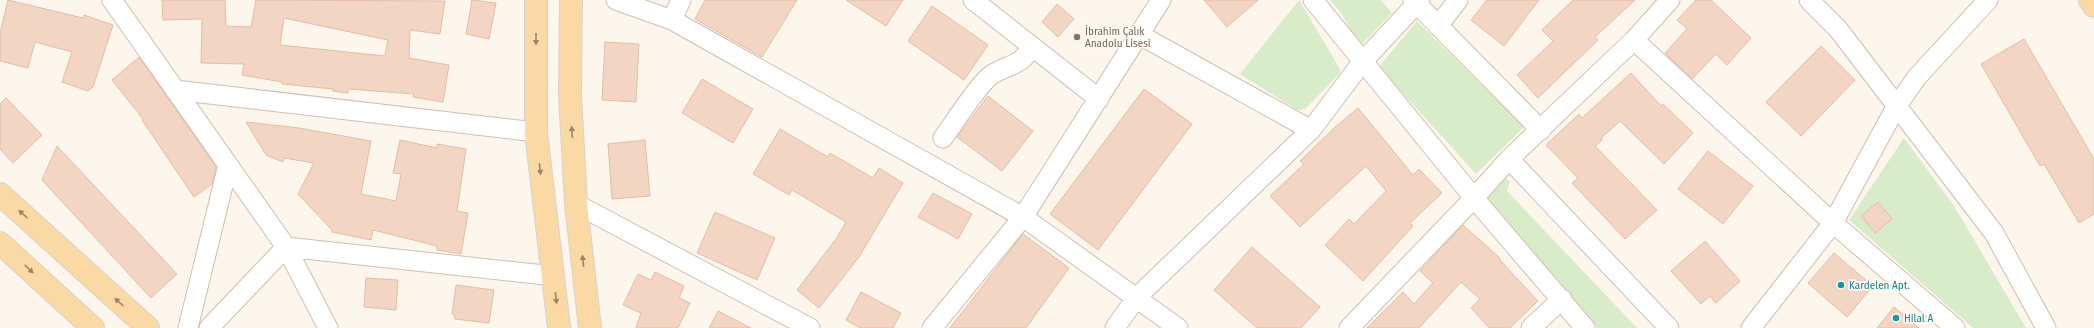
<svg xmlns="http://www.w3.org/2000/svg" width="2094" height="328" viewBox="0 0 2094 328" font-family="'Fira Sans',sans-serif">
<rect width="100%" height="100%" fill="#fdf6ec"/>
<path fill="#d8ecc9" d="M1299 0 1340 69V73L1305 109 1297 110 1240 74Z
M1330 0H1381L1392 13 1360 46 1341 13Z
M1417 21 1524 127 1476 174 1379 67Z
M1904 138 1954 206 2026 328H1973L1849 220Z
M1502 177 1510 181 1507 191 1637 328H1597L1487 198Z"/>
<path fill="#f3d5c3" stroke="#e6bba3" fill-rule="evenodd" d="M8 0 83 18 84 15 113 25 93 87 88 91 62 82 72 52 35 42 28 68 0 61V33Z
M162 0H225L226 26 251 27 256 0 445 1 440 34 410 30 409 58 449 65 443 102 413 97 414 94 348 89V93L333 91V89L282 84V82L242 75 244 64 201 63 202 19 163 20ZM284 18 388 40 385 56 280 45Z
M472 0 496 3 489 39 466 34Z
M705 0H797L762 57 695 19Z
M846 0H903L886 26Z
M1204 0H1258L1227 27Z
M1487 0H1539L1504 46 1471 20Z
M1573 0H1635L1595 37 1598 40 1538 98 1517 75 1553 41 1542 30Z
M1696 0H1711L1751 38 1727 65 1716 54 1692 79 1665 53 1687 29 1677 20Z
M1057 4 1074 19 1058 37 1042 22Z
M932 6 988 45 964 80 908 41Z
M2024 39 2094 159V214L2079 223 2044 164 2040 166 1981 64Z
M605 42 639 44 636 102 602 100Z
M1821 46 1855 80 1801 136 1766 102Z
M139 57 216 167 212 184 194 197 142 120 143 119 112 80Z
M1631 73 1661 106 1663 104 1693 133 1664 164 1620 121 1601 138 1602 140 1595 146 1657 210 1625 239 1572 183 1578 178 1546 145 1579 114 1582 118Z
M702 79 753 109 733 143 682 113Z
M1144 89 1192 124 1098 250 1050 214Z
M988 96 1033 131 1002 171 957 137Z
M6 98 42 135 13 163 0 149V104Z
M1358 108 1413 175 1419 169 1442 193 1410 223 1413 226 1363 281 1325 245 1349 219 1354 224 1386 191 1366 166 1300 227 1270 196 1304 164 1300 161 1334 128Z
M246 122 299 128 371 141 361 194 396 201 401 174 393 173 400 140 437 148V144L466 149 457 211 468 213 461 254 437 250V246L373 230 371 240 332 232V230L298 194 314 163 284 158 283 162 266 155Z
M780 129 828 157 830 153 873 178 879 168 903 183 859 257 819 308 797 290 836 239 846 222 792 190 789 195 753 174Z
M645 140 650 196 612 199 608 144Z
M57 146 177 274 151 298 42 180Z
M1708 151 1753 186 1723 224 1678 189Z
M933 193 972 214 958 239 918 217Z
M1878 202 1892 219 1875 233 1861 216Z
M715 212 775 238 757 280 697 253Z
M1463 225 1500 258 1499 259 1538 301 1510 328H1489L1471 308 1480 299 1461 282 1419 328H1367L1403 292 1414 304 1433 283 1420 271Z
M1023 234 1069 268 1026 328H950Z
M1705 241 1740 281 1716 303 1710 296 1701 304 1671 271Z
M1252 247 1320 307 1301 328H1257L1214 290Z
M1834 253 1873 286 1847 317 1808 283Z
M655 272 684 286 679 298 690 303 678 328H636L641 313 623 305 638 274 651 280Z
M366 278 398 280 396 310 364 307Z
M456 285 494 290 489 323 455 319 454 314H452Z
M861 292 901 313 893 328H860L846 320Z
M1894 307 1919 328H1877Z
M718 311 751 328H709Z"/>
<g fill="none" stroke-linecap="round" stroke-linejoin="round">
<g stroke="#d1beb0" stroke-width="21">
<path id="minor" d="M112 0 286 247 328 328
M616 0 672 20 1023 217 1178 328
M973 0 1099 99
M1313 0 1474 198 1585 328
M1413 0 1541 130
M1809 0 1838 29 1994 233 2046 328
M672 20 681 0
M1438 26 1458 0
M1140 35 1311 130
M1634 40 1833 223 1955 328
M175 90 536 132
M943 138C954 123 978 85 990 76 1005 65 1024 66 1031 46
M1509 159 1669 328
M576 204 810 328
M188 328 228 165
M209 328 286 247 554 276
M932 328 1023 217 1161 0
M1115 328 1136 298 1311 130 1363 61 1420 0
M1349 328 1474 198 1509 159 1634 40 1670 0
M1531 328 1562 299
M1751 328 1833 223 1896 107 1917 77 1988 0"/>
</g>
<g stroke="#dad1cd" stroke-width="24">
<path id="major" d="M536 0V132L559 328
M571 0 570 95 576 204 590 328
M2090 0 2094 6
M0 194 148 328
M0 243 93 328"/>
</g>
<use href="#minor" stroke="#fff" stroke-width="19"/>
<use href="#major" stroke="#fbd9a5" stroke-width="22"/>
</g>
<defs><path id="oneway-solid" d="M-6-.8H1V-3.2L6.5 0L1 3.2V.8H-6Z"/></defs>
<g fill="#a18267">
<use href="#oneway-solid" transform="translate(536 39) rotate(90)"/>
<use href="#oneway-solid" transform="translate(572 132) rotate(-94)"/>
<use href="#oneway-solid" transform="translate(540 169) rotate(83)"/>
<use href="#oneway-solid" transform="translate(23 214) rotate(-138)"/>
<use href="#oneway-solid" transform="translate(583 261) rotate(-96)"/>
<use href="#oneway-solid" transform="translate(29 269) rotate(43)"/>
<use href="#oneway-solid" transform="translate(556 298) rotate(84)"/>
<use href="#oneway-solid" transform="translate(119 302) rotate(-138)"/>
</g>
<circle fill="#8d6e63" stroke="#fffaf3" stroke-width="1.5" cx="1077" cy="37" r="4"/>
<g fill="#0f9aa8" stroke="#fffaf3" stroke-width="1.5">
<circle cx="1841" cy="285" r="4"/>
<circle cx="1896" cy="318" r="4"/>
</g>
<g text-anchor="middle" stroke-width="3.5" stroke-linejoin="round" paint-order="stroke">
<g font-size="10" fill="#785e54" stroke="#fffaf3" text-anchor="start">
<text x="1085" y="35">İbrahim Çalık<tspan x="1085" dy="12">Anadolu Lisesi</tspan></text>
</g>
<g font-size="10" fill="#0d838f" stroke="#fffaf3" text-anchor="start">
<text x="1849" y="289">Kardelen Apt.</text>
<text x="1904" y="322">Hilal A</text>
</g>
</g>
</svg>
